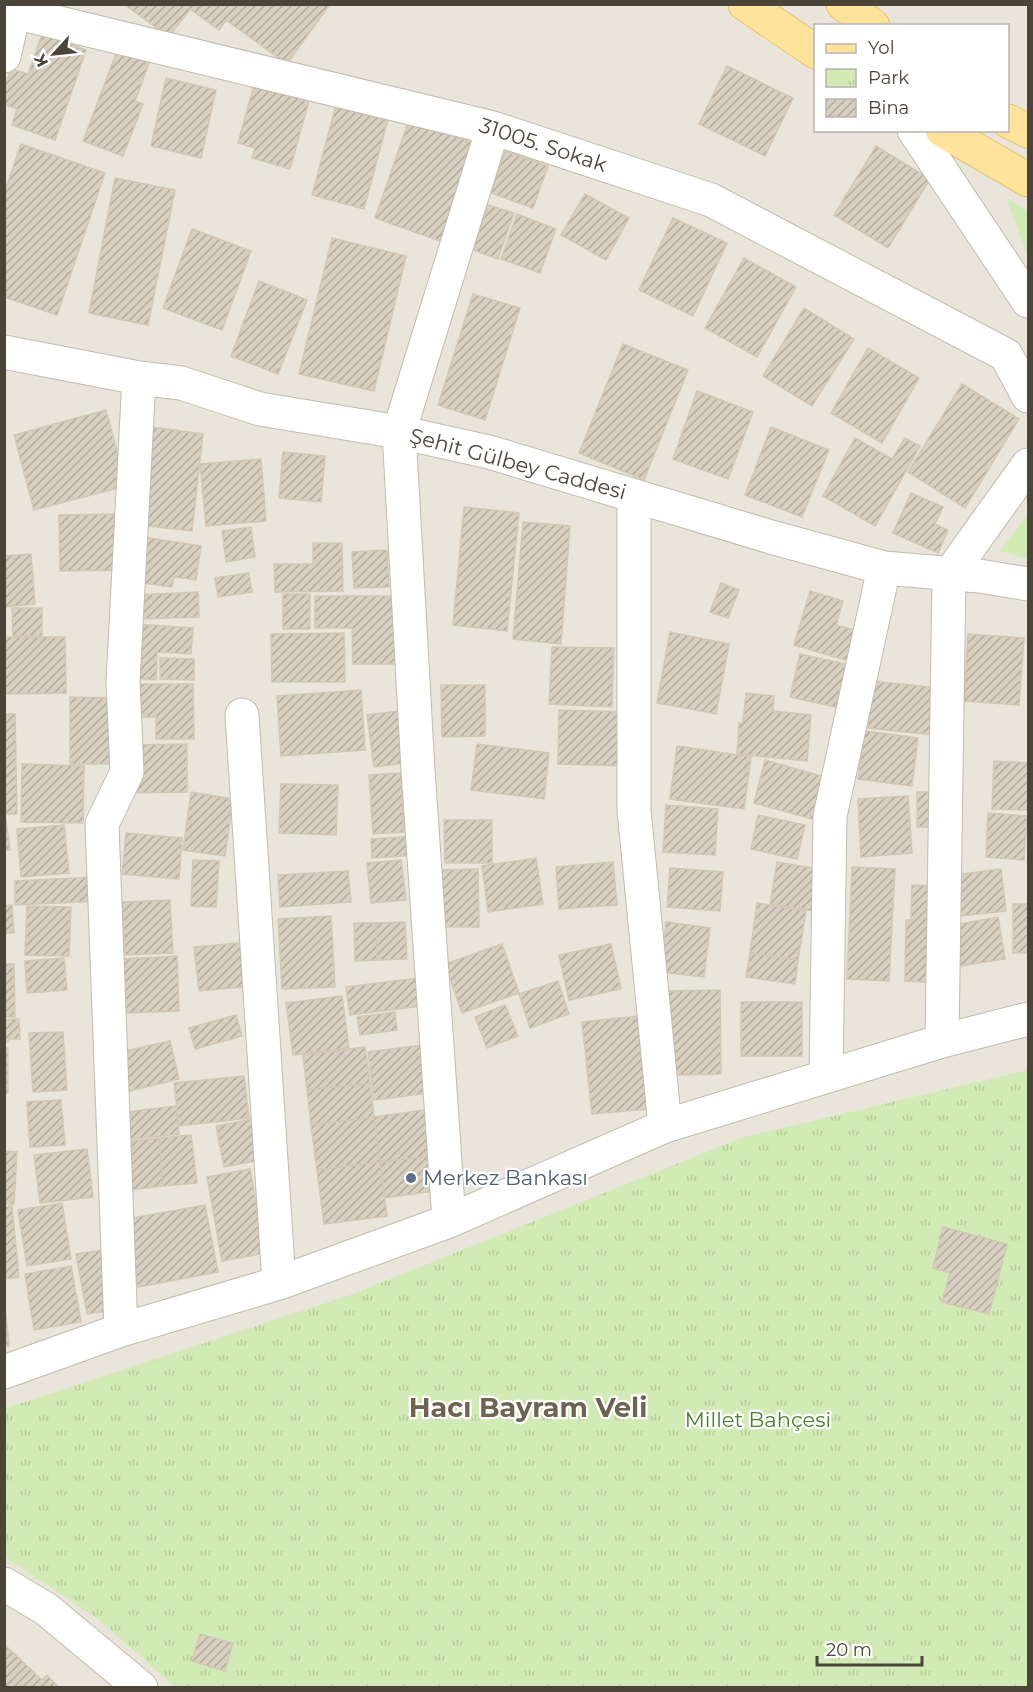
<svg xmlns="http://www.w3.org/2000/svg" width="1033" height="1692" viewBox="0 0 1033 1692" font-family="Montserrat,sans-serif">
<defs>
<pattern id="park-tufts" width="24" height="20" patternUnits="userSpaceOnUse" patternTransform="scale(1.5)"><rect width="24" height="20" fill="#d2eab5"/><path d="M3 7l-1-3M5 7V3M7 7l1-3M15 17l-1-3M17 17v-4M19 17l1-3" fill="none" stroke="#b6ca9c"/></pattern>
<pattern id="building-hatch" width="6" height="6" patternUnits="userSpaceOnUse" patternTransform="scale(1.5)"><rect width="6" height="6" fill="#d8cfc1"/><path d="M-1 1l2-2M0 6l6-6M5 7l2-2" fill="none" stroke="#b1aa9e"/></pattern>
</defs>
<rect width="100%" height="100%" fill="#f6f3ec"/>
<path fill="#eae5da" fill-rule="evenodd" d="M5 5H1028V1687H5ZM816 26H1008V130H816Z"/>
<path fill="#d2eab5" d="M1006 197 1028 212V257Z
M1028 515V559L1000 551Z"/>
<path fill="url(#park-tufts)" d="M1028 1070V1687H175L99 1620 5 1557 4 1409 353 1294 741 1138Z"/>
<path fill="url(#building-hatch)" stroke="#d3c7b4" stroke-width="1.5" d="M124 4H330L287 64 226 20 219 30 190 9 169 37Z
M42 34 86 50 55 140 12 125 17 109 4 104V89L11 69 28 74Z
M117 51 149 63 135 101 143 104 123 156 83 141Z
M727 66 793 98 765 156 699 124Z
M166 78 216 90 201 158 151 146Z
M254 85 309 101 290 169 252 158 255 148 238 143Z
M339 94 391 108 364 209 312 195Z
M409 120 474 143 440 241 375 218Z
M21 144 105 173 57 315 4 297V194Z
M876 146 930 179 888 248 834 215Z
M505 151 548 166 533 208 491 193Z
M115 178 175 190 148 325 89 313Z
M585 194 629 218 606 260 561 235Z
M488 205 514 213 498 259 473 250Z
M517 214 556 229 540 273 501 259Z
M673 218 727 243 693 316 639 290Z
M192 229 251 251 222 330 163 308Z
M332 238 406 256 374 391 299 374Z
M744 258 796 287 757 357 705 328Z
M259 281 307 300 278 374 231 356Z
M473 294 520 308 485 420 438 405Z
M804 308 854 339 812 406 763 376Z
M623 344 688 370 644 480 579 453Z
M868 348 919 378 882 443 831 413Z
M962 384 1019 419 965 508 908 472Z
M697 391 753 412 728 479 673 459Z
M106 410 126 486 34 510 14 435Z
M151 427 203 434 192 531 140 525Z
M771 427 829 450 802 517 745 495Z
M855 438 892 459 905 438 920 446 875 526 823 496Z
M283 452 325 456 321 502 279 498Z
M261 459 266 521 206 526 200 464Z
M911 493 943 507 935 524 948 530 938 553 893 533Z
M464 507 519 513 507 631 453 625Z
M118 514 119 570 60 571 59 515Z
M523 522 570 526 561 644 513 639Z
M251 527 255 557 226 562 222 531Z
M143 537 201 546 196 580 174 577 172 587 136 582Z
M313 543H342L343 591 275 592 274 564H313Z
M387 550 389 587 354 588 352 552Z
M31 554 35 604 4 607V556Z
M249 573 252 592 218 597 215 578Z
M721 583 739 590 728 618 710 612Z
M810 591 843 601 836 625 858 631 849 661 794 645Z
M198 592 199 617 138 619 137 595Z
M283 594H310V629H283Z
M315 596H396L397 664H353L352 628H315Z
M12 608H42V636H13Z
M136 624 193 628 191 654 157 652 156 680 133 678Z
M670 632 729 644 716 714 657 703Z
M344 633 345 682H272L271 634Z
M968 634 1024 638 1019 705 964 701Z
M4 637H65L66 693 4 694Z
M552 647 614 648 612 707 549 704Z
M800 654 846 664 836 707 790 697Z
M160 658 194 659V680L160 679Z
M872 681 938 688 933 735 868 728Z
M132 684H193L194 739H156V717H133Z
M441 685H485V736L442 737Z
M361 690 365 750 281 756 277 696Z
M746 693 774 696 773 711 811 715 807 761 737 754 739 723H743Z
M70 697 117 698 116 764H70Z
M408 710 415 762 374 767 367 715Z
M559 710 627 712 626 766 558 764Z
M4 714H15L17 814H4Z
M864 731 918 738 912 786 858 779Z
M187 744V792L133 793 132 745Z
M477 744 549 753 544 799 471 790Z
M677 746 751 757 744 809 670 799Z
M765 760 832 779 820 821 754 803Z
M994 761 1028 763V810L992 809Z
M22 764 84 766 83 823 21 822Z
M401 773 404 832 373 834 369 775Z
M281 784 338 785 336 835 279 833Z
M191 792 233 799 225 856 183 850Z
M917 792H934V827H917Z
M908 796 912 853 861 857 858 799Z
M666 805 718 809 715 855 663 852Z
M988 813 1027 816 1024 860 986 857Z
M758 815 805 825 797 859 751 849Z
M4 820H6L10 850H4Z
M444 820H492V863H445Z
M64 825 69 873 21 877 17 829Z
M126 833 182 838 179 879 122 874Z
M416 836 417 855 372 858 371 839Z
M536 858 543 904 488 912 482 866Z
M193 860 219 861 216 907 191 906Z
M401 860 406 900 371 903 367 863Z
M613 862 617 905 559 909 556 867Z
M777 862 820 869 813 911 770 904Z
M852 867 895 869 889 981 847 979Z
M670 868 723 872 720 911 667 907Z
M478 869 479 927H439L437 870Z
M1001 869 1006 911 960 916 955 875Z
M348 871 351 902 280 907 278 875Z
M97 877 99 901 15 905V881Z
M912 885 939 886 936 983 905 981 906 920H911Z
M170 900 173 953 125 955 122 902Z
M757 903 806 911 798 960 750 953Z
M1013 904H1028V953H1013Z
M12 905 14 933H4V906Z
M27 906 71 907 69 956 25 955Z
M331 916 335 987 282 989 278 919Z
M998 917 1005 959 955 967 948 926Z
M405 922 407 959 377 960 376 923Z
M666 922 710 928 704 977 661 972Z
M354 923H376L377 960 355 961Z
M249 942 254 986 199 991 194 947Z
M502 944 519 993 462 1013 445 964Z
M611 944 621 989 569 1000 559 955Z
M750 953 798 960 795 984 746 977Z
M177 956 179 1011 125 1013 122 959Z
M64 958 67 990 27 993 25 961Z
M4 964H14L15 1017H4Z
M418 978 421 1006 350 1015 346 987Z
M558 981 569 1014 530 1028 519 994Z
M720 990 721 1074 669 1075 668 991Z
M342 996 349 1048 293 1055 286 1003Z
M741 1002H802V1056H741Z
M505 1005 518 1036 487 1048 475 1017Z
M395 1012 397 1030 360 1035 357 1017Z
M236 1015 242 1036 195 1049 189 1028Z
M638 1016 648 1109 592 1114 582 1022Z
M19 1019 20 1039H8V1042H4V1020Z
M63 1032 67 1090 33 1092 29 1033Z
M170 1041 179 1079 129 1091 120 1052Z
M423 1045 429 1093 374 1100 368 1052Z
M365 1047 370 1083 307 1090 303 1055Z
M4 1048H8V1093H4Z
M244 1076 249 1118 179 1126 174 1083Z
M370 1083 374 1117 311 1125 307 1090Z
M61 1100 65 1145 30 1147 27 1102Z
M176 1106 179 1134 122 1140 119 1113Z
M424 1110 430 1156 380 1162 374 1117Z
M374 1117 380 1162 317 1170 311 1125Z
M257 1118 265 1159 224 1167 216 1126Z
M191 1135 197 1183 163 1186 159 1138Z
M159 1138 163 1186 128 1190 122 1142Z
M87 1149 93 1197 40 1203 34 1155Z
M4 1151 17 1152 14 1204H4Z
M430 1156 434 1191 385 1198 380 1162Z
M380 1162 387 1216 324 1224 317 1170Z
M250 1169 265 1253 222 1261 207 1177Z
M62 1203 71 1259 27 1266 18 1210Z
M205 1205 218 1272 138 1287 126 1219Z
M12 1206 19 1277 4 1279V1207Z
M943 1227 1007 1244 989 1314 942 1302 950 1273 933 1268Z
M104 1250 114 1310 87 1314 76 1254Z
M71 1266 81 1322 34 1330 25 1274Z
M4 1295 9 1346 4 1347Z
M200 1634 233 1643 225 1671 192 1661Z
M4 1644 42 1680 47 1675 59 1688H4Z"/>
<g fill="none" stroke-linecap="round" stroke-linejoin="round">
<g stroke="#c2bbae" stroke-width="35">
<path id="minor" d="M4 7 14 12 493 128 711 200 1006 355 1028 396
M4 56 14 12
M914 130 1028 301
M4 352 139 378 181 383 260 409 399 432 489 452 771 537 884 568 979 576 1028 584
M634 496V810L665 1126
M242 715 279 1283
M942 1041 949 575 1028 465
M826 1076 830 816 884 568
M449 1221 418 770 399 432 493 128
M121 1330 102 824 127 772 123 682 139 378
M4 1372 121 1330 279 1283 449 1221 665 1126 942 1041 1028 1019
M4 1584 46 1609 141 1688"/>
</g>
<g stroke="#e6c16a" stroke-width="35">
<path id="major" d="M745 4 816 52
M843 4 873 26
M1008 121 1028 131
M942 130 1028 180"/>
</g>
<use href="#minor" stroke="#fff" stroke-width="33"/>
<use href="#major" stroke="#ffe39c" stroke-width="33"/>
</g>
<circle fill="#5c6f8a" stroke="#fff" stroke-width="2" cx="411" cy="1178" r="6"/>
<g text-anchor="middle" stroke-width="4.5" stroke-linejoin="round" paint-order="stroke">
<g font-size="21" fill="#4b4439" stroke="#fff">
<text transform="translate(543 145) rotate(18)" y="7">31005. Sokak</text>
<text transform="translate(518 464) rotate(15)" y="7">Şehit Gülbey Caddesi</text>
</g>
<g font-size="21" fill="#4e5e75" stroke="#fff" text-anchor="start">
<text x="423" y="1185">Merkez Bankası</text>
</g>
<g font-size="21" fill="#4a7f2a" stroke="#fff">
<text x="758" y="1427">Millet Bahçesi</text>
</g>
<g font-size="27" font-weight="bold" fill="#6e6250" stroke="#fff">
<text x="528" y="1417">Hacı Bayram Veli</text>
</g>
</g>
<rect width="1033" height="1692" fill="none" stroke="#4b4439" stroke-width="12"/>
<rect x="814" y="24" width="195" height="108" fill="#ffffff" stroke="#b7b4b0" stroke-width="1.5"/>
<rect x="826" y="44" width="30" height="9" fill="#ffe39c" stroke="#b7b4b0" stroke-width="1.5"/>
<text x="868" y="54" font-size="18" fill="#4b4439">Yol</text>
<rect x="826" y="69" width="30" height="18" fill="url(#park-tufts)" stroke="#b7b4b0" stroke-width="1.5"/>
<text x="868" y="84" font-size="18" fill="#4b4439">Park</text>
<rect x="826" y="99" width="30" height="18" fill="url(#building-hatch)" stroke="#b7b4b0" stroke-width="1.5"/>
<text x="868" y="114" font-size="18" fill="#4b4439">Bina</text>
<g transform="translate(54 54) rotate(243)" stroke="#ffffff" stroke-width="4.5" paint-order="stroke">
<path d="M0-4.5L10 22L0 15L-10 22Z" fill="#4b4439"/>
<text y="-9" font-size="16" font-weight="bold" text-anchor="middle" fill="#4b4439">K</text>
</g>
<path d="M817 1656v9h105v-9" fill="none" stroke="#4b4439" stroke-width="3"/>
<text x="826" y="1656" font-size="18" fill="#4b4439" stroke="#ffffff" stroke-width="4.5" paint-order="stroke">20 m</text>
</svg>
